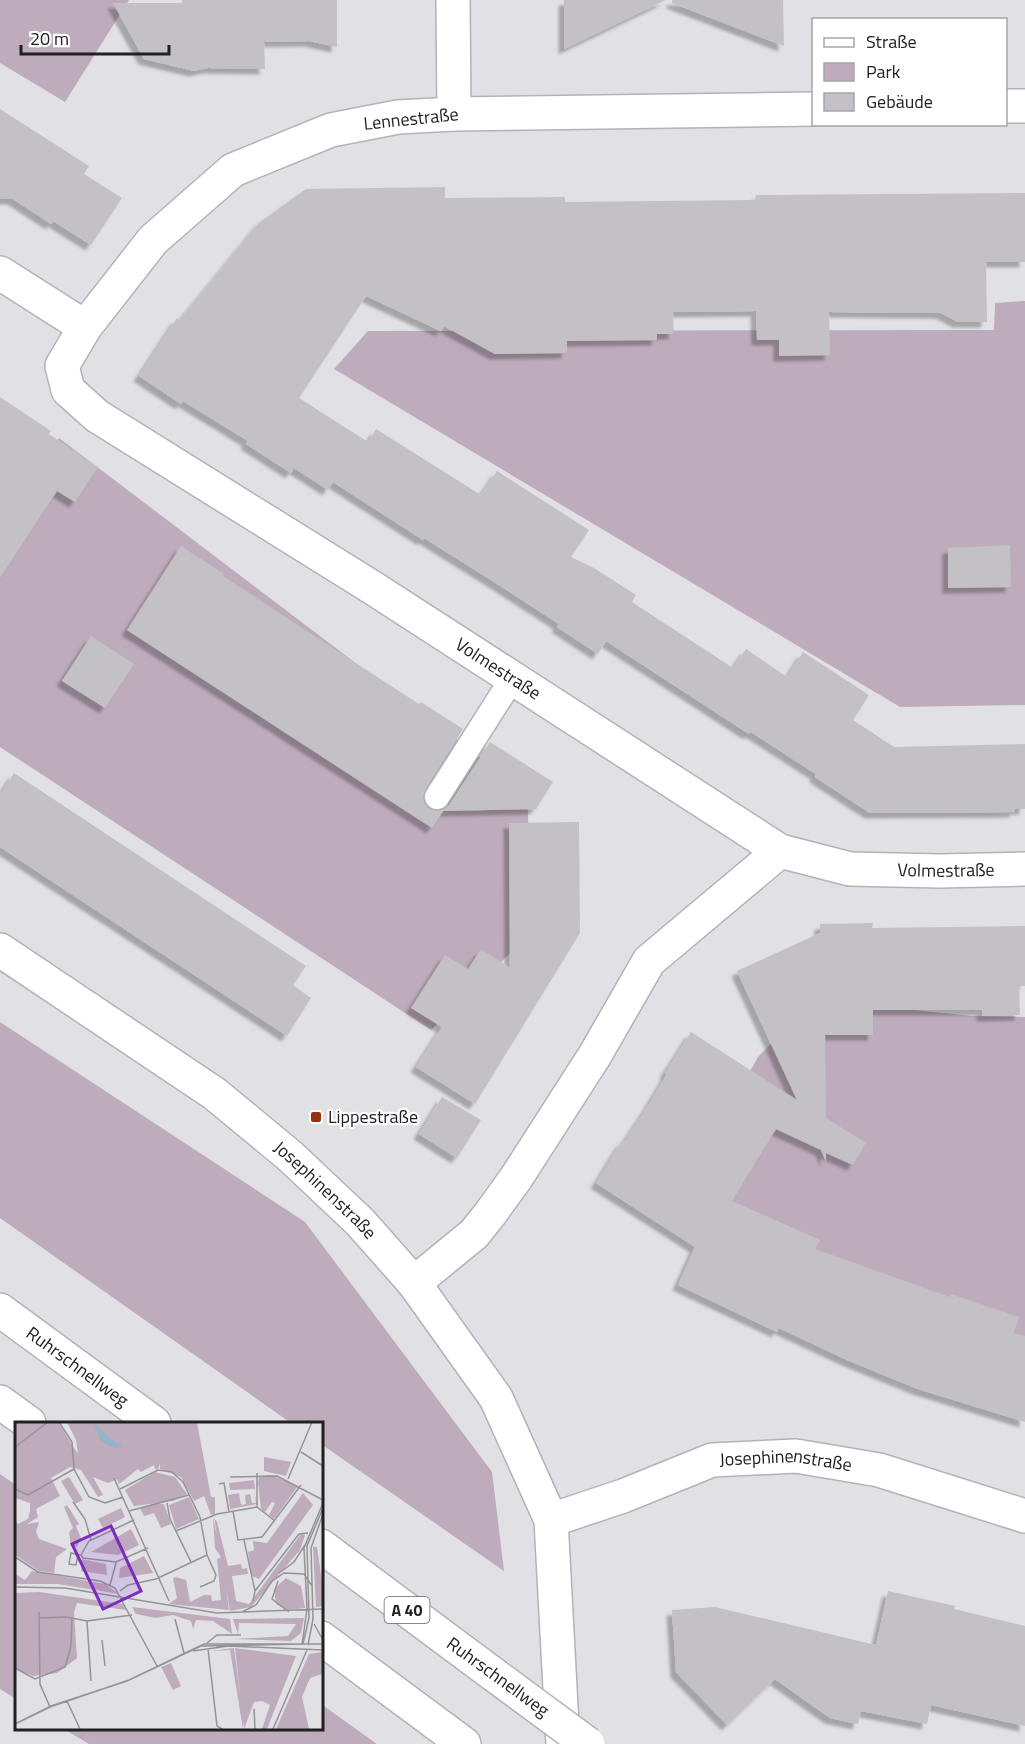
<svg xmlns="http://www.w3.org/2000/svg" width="1025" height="1744" viewBox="0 0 1025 1744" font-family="'Titillium Web',sans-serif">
<defs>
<filter id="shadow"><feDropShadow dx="-5.5" dy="5.5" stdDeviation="1.5" flood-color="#0004"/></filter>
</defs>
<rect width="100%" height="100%" fill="#e1e1e5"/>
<path fill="#beabbc" d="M0 0H129L65 102 0 63Z
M1025 301V705L900 707 334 369 368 331 994 330 995 303Z
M59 438 527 793 533 931 431 1030 0 747V526Z
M848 1003 972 1016 1025 1017V1342L664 1221 758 1057 800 1014Z
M0 1022 305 1222 492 1472 504 1571 321 1444V1423H291L0 1218Z
M0 1474 16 1485V1699L0 1689Z
M321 1704 377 1744H89L62 1728H321Z"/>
<path fill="#c3c1c5" filter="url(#shadow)" d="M182 0H337V47L309 41 264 42 265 69 208 68 194 71 144 59 113 3H182Z
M564 0H666L564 49Z
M672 0H783L784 46 672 3Z
M0 109 89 166 84 174 122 198 91 245 53 221 51 224 13 199H0Z
M445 187V198L565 197V202L755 200 756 195 1025 193V262H986L987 322H958L941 313 829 312 830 355 779 356V340H757L756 311 673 312 674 334H657V340L567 341V353L495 354 444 326 441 331 366 296 299 398 368 442 376 429 481 495 497 471 589 530 571 557 594 568 636 595 632 602 733 668 746 649 787 677 803 652 869 695 853 720 894 747 1025 744V809H1015V812L870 813 815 777 816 774 785 754 751 732 749 734 606 641 598 654 557 627 559 624 491 580 424 538 423 540 333 482 328 490 294 468 291 473 246 444 248 441 183 401 181 404 139 376 177 318 180 320 260 222 306 189Z
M0 397 51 431 49 434 98 467 75 502 57 491 0 578Z
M1010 545 1011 587 948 588V548Z
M181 546 224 574 223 576 388 684 419 704 421 702 463 729 425 790 423 796 424 803 429 809 437 811 444 809 449 805 490 742 553 782 536 809 443 811 432 828 127 630Z
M91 636 134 664 105 708 62 681Z
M14 773 306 966 293 985 311 998 287 1036 0 847V795Z
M579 822 580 933 475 1104 416 1067 442 1027 411 1008 445 955 468 969 481 949 510 968 509 823Z
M873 923 872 928 1025 926V986H1019L1020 1015 982 1016V1010H873V1035H825L826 1118 866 1143 853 1165 826 1153V1162L821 1150 776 1129 732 1201 820 1240 815 1249 950 1297 951 1294 1019 1317 1014 1333 1025 1336V1422L918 1389 847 1360 779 1328 777 1332 678 1285 695 1247 596 1183 622 1141 624 1142 646 1109 667 1074 665 1073 691 1032 797 1100 737 971 820 933V924Z
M442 1097 481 1120 457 1158 419 1134Z
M888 1591 955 1606 954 1609 1025 1626V1726L931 1705 927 1724 861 1711 858 1724 830 1718 775 1679 727 1725 676 1672 672 1610 715 1607 876 1645Z"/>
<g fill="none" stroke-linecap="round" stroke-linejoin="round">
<g stroke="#b3b3b7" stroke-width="27">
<path id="lane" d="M437 797 512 679"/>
</g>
<g stroke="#b3b3b7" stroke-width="36">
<g id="street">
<path d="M453 0 454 114"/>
<path d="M1006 106H1025"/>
<path id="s1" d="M814 109 454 114 398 117 331 130 233 170 153 240 85 327 62 366 68 390 97 416 373 588 780 851 850 869 940 871 1025 869"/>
<path d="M0 273 85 327"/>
<path d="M414 1283 474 1234 490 1214 516 1178 595 1055 649 961 780 851"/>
<path id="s2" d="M551 1520 623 1496 712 1460 796 1456 879 1470 1025 1516"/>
</g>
</g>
<g stroke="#b3b3b7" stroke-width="36">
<g id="secondary">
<path id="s3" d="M0 950 215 1094 290 1156 360 1222 414 1283 496 1398 551 1520 563 1744"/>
</g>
</g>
<g stroke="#b3b3b7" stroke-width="36">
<g id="highway">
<path id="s4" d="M0 1310 154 1423"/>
<path d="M0 1402 29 1423"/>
<path d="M321 1546 493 1674"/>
<path d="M321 1638 464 1744"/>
</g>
</g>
<use href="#lane" stroke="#fff" stroke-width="24"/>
<use href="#street" stroke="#fff" stroke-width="33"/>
<use href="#secondary" stroke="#fff" stroke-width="33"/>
<use href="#highway" stroke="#fff" stroke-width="33"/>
<g stroke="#b3b3b7" stroke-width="36" stroke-linecap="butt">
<path id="highway-bridge" d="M493 1674 588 1744"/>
</g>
<use href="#highway-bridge" stroke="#fff" stroke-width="33"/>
</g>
<rect fill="#98310c" stroke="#fff" stroke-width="2" x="310" y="1111" width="12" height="12" rx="3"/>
<g text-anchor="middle" stroke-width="4.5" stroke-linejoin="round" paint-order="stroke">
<rect fill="#fff" stroke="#646464" stroke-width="1.5" x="384.5" y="1597" width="45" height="26" rx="4.5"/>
<g font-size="16" font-weight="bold" fill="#212122">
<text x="407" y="1616">A 40</text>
</g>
<g font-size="18" fill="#212122" stroke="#fff">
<text transform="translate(411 119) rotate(-6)" y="6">Lennestraße</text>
<text dy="6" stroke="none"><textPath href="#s1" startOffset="1390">Volmestraße</textPath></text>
<text dy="6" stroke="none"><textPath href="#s1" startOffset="1894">Volmestraße</textPath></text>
<text dy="6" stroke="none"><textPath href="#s3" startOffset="405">Josephinenstraße</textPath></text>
<text dy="6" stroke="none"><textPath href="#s4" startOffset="96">Ruhrschnellweg</textPath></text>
<text dy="6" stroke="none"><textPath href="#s2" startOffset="246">Josephinenstraße</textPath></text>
<text transform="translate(498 1677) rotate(36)" y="6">Ruhrschnellweg</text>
</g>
<g font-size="18" fill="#212122" stroke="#fff" text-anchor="start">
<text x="328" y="1123">Lippestraße</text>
</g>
</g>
<g transform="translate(15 1422)">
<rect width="308" height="308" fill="#e1e1e5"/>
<path d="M0 0H43L63 32 61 18 52 0H182L196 75H200V92L196 93 189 74 179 79 166 55 145 47V41L143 47H140L139 43 126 50 123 47 104 62 102 57 93 61 78 55 88 73 83 75 66 48 55 45 36 56 45 74 21 87 23 95 12 102 24 100 21 110 24 117 52 127 41 135 39 151 24 149 0 133V97L3 102 13 97 15 89V81L0 76ZM249 35 276 40 271 54 249 49ZM140 50 160 55 172 72 158 79 119 84 110 68ZM256 53 283 64 259 97 254 93 260 81 257 80 250 90 246 87 243 61 244 54ZM54 55 68 78 60 82 46 59ZM239 58 240 67 215 68 214 61ZM239 69 242 82 215 87 213 73 224 71 226 83 231 82 230 73 235 72 237 81H241ZM288 71 298 83 244 157 237 154 233 130 239 128 238 119 252 121ZM174 75 184 97 161 107 154 83ZM138 82H149L156 102 146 106 139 91 129 94 125 86ZM52 83 64 102 61 104 66 116 62 125 56 124 54 110 58 106 49 85ZM106 86 110 95 88 106 83 97ZM198 96 207 136 214 188 154 182 162 176 158 156 161 155 171 158 175 180 189 173H196L197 179 206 178 202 137 206 135 200 126ZM199 96 202 100 213 144 226 142 227 147 232 146 233 152 217 154 221 179 234 182 286 112 290 113 285 128 236 185 215 189ZM116 107 124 123 103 133 76 130ZM298 125H302L308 166 307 184 301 185ZM129 134 138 151 104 156 105 146ZM67 137 91 142 92 153 66 149ZM17 149 90 162 104 172 43 162H0V152L10 158ZM271 156 286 164 290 186 272 188 261 182 259 167ZM24 170 108 182 111 188 62 181 59 190 62 236 42 251 18 254 0 247V171ZM117 185 215 197 217 212 198 199 181 198 178 207 176 199 158 193 141 196 121 192ZM289 196 286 211 276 219 219 217 273 214 281 202 224 201 223 212 218 197ZM219 226 228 295V307L215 228 196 229ZM220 226 281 234 252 307H247L255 283 247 279 239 280 229 307ZM307 230V252L295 256 287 275 294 307H261L294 232ZM156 241 166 264 158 268 146 245Z" fill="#beabbc"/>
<path d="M79 0 93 15 108 25 100 26 85 19Z" fill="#96b2c6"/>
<path fill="none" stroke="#949497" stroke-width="1.5" d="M44 0 57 20 59 47 74 75 90 81 108 75M0 25 33 0M286 30 308 44M215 55 262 54 308 78M99 56 154 179M273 57 297 0M204 62 209 61 214 90M0 67 13 73 59 47M105 67 143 48 157 50 168 60 185 95 192 133 201 153 199 159 185 165M58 80 70 97 76 118M152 81 155 97 176 140M242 85 260 99M114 89 174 73M218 89 223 118 247 115 286 63M161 109 202 92 242 85V51M229 118 240 169 238 179M63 132 61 143 54 142 56 131 60 132 66 133 68 136 101 140 133 126M66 133 74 119 119 98M0 135 23 150 85 159 100 166 142 244M264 151 279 140 290 123M263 159 257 177 274 190M95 163 101 141M0 165 50 166 202 191 308 187M105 169 113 163 141 157 192 133M240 169 284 112 293 111M24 190 25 262 35 285M227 190 241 183 257 159 269 151 289 152 297 164M25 196 51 195 72 199M160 197 169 231M299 202 308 218M87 218 90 244M192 221 202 213H226M287 223 292 187 289 126 308 81M293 223 298 197 296 126 308 92M193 227 202 304 207 307M178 229 213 224 308 228M0 246 20 257 50 245 56 224 57 195M76 259 72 199 117 193M52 279 65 307M239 287 240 307M0 302 35 285 114 258 189 222H308M0 302 36 284 112 259 186 224 288 222 294 196 292 124 308 86M258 307 292 228"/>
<path fill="#7b2cbf" fill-opacity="0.15" stroke="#7b2cbf" stroke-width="3" d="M96 104 126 169 88 187 57 122Z"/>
<rect width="308" height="308" fill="none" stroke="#212122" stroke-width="3"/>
</g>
<rect x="812" y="18" width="195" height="108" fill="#ffffff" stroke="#a6a6a7" stroke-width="1.5"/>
<rect x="824" y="38" width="30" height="9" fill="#ffffff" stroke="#a6a6a7" stroke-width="1.5"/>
<text x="866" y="48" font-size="18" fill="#212122">Straße</text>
<rect x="824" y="63" width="30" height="18" fill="#beabbc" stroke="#a6a6a7" stroke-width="1.5"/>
<text x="866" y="78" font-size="18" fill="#212122">Park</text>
<rect x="824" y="93" width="30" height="18" fill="#c3c1c5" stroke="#a6a6a7" stroke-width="1.5"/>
<text x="866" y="108" font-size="18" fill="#212122">Gebäude</text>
<path d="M21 45v9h148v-9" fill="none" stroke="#212122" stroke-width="3"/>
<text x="30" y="45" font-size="18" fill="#212122" stroke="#ffffff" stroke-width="4.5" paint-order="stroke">20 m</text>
</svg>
